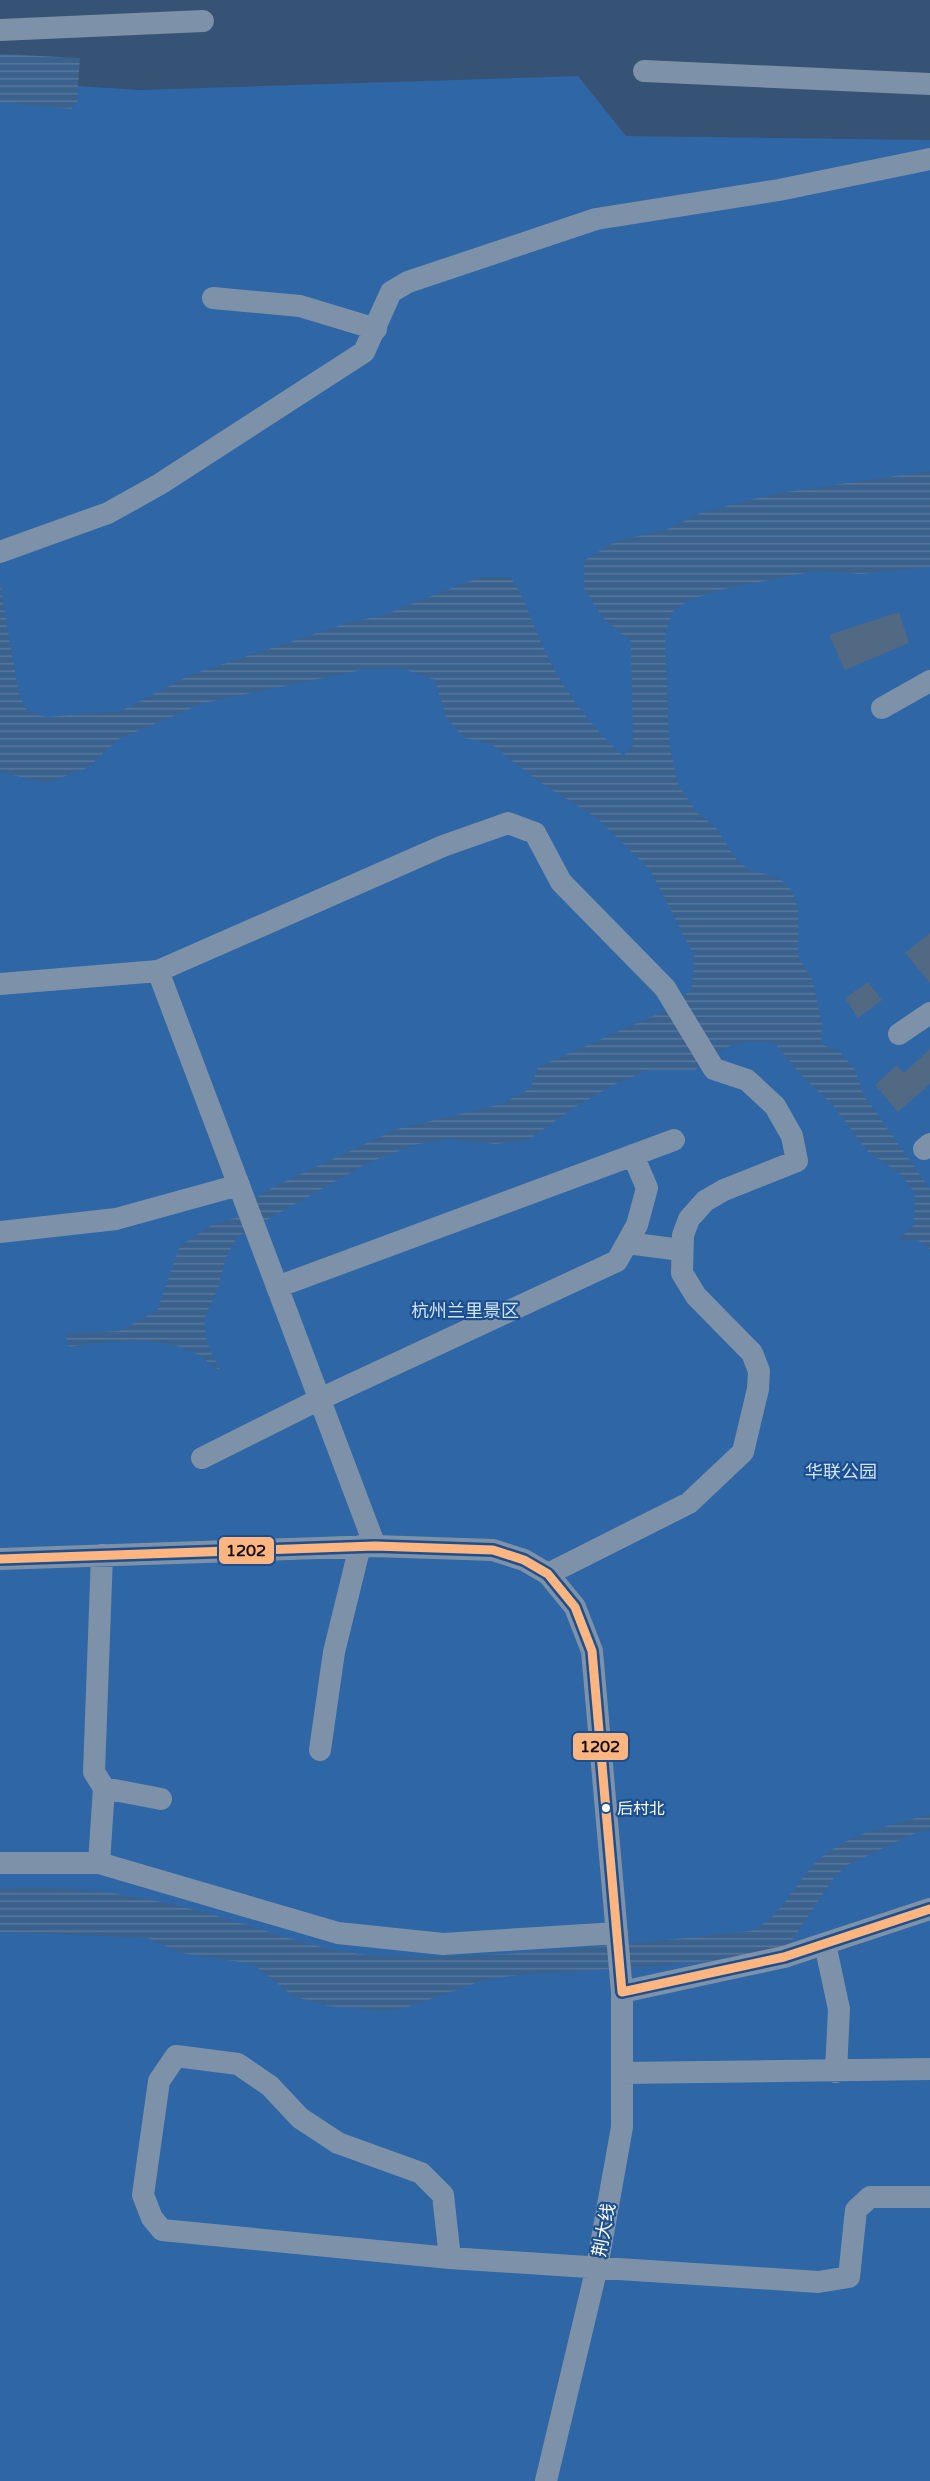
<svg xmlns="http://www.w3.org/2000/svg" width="930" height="2481" viewBox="0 0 930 2481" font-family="'Varela Round','Noto Sans SC',sans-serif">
<defs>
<pattern id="water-rules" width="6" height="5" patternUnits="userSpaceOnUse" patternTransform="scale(1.5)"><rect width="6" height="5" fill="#3b618d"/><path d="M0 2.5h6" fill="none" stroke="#58799e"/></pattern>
</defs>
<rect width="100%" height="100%" fill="#365274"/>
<path fill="#2f66a5" d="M578 76 626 136 930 140V2481H0V81L140 90Z"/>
<path fill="url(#water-rules)" d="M0 54 80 58 77 102 71 109 0 102Z
M930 471V567L862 574 816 571 724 589 689 600 672 612 665 634 669 744 678 784 696 811 716 828 738 862 750 870 779 878 792 891 798 908V956L812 979 822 1023 821 1044 841 1053 855 1070 863 1094 930 1189V1249L918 1240H898L914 1225 915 1194 901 1174 868 1152 833 1105 799 1073 775 1043C735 1039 726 1044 695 1070H649L613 1085 575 1107 528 1140 496 1144 448 1139 413 1145 368 1163 238 1236 226 1257 218 1288 204 1319 207 1343 221 1372C213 1366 204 1358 195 1353 163 1335 103 1341 69 1347L66 1334 119 1331 157 1311 180 1246 212 1225 242 1216 260 1195 279 1184 397 1129 502 1104 531 1088 538 1067 669 1009 692 989 694 955 650 870 597 818 538 781 491 744 464 738 446 717 435 680 401 668 366 669 204 703 119 739 87 768 46 783 0 772V584L19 695 27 711 46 717 121 711 190 675 350 622 381 616 480 577H510C526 600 527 610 538 635 555 679 588 724 623 756L633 746 631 642 602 617 584 588V561L616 541 666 530 701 513 772 494Z
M930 1814V1830L918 1832 849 1864 835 1876 790 1943 772 1951 732 1959 643 1967 517 1975 485 1980 402 2009 384 2011 328 2006 293 1996 253 1964 182 1953 147 1938 0 1932V1889C76 1884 147 1896 220 1917 270 1931 317 1950 369 1955 415 1959 460 1956 505 1954 587 1949 668 1940 750 1931 784 1918 795 1879 823 1856 853 1832 893 1825 930 1814Z"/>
<path fill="#526984" d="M899 612 909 643 845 670 829 635Z
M930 933V983L905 953Z
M868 982 882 1000 858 1018 845 998Z
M930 1049V1084L898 1112 875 1085 897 1065 904 1073Z"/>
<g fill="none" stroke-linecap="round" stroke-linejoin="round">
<path stroke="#7d92a8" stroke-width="22" d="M0 30 203 21
M644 71 930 84
M213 298 300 306 376 329
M0 552 108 513 160 484 364 352 391 292 408 282 596 219 779 190 930 159
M882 708 930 681
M158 971 375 1546
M0 984 158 971 443 846 508 823 535 833 561 882 665 988 714 1069 747 1080 775 1106 792 1136 797 1161 724 1190 705 1201 689 1219 683 1235 682 1273 696 1296 752 1353 759 1371 758 1389 743 1452 689 1503 548 1574
M899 1034 930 1013
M924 1149 930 1144
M0 1232 116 1219 239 1185
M627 1243 681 1250
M277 1287 674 1140
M202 1458 320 1399 617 1261 637 1225 647 1188 633 1155
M0 1559 375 1546 493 1550 524 1560 548 1574 575 1607 592 1651 622 1992V2127L597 2267 546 2481
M320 1750 334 1652 360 1546
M104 1788 161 1799
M0 1863H99L338 1933 443 1944 617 1933
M99 1863 104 1788 94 1772 102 1555
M825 1944 839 2009 836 2072
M622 1992 784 1957 930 1909
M622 2073 930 2069
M450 2258 443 2195 421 2173 338 2143 300 2118 270 2086 238 2064 176 2056 159 2081 143 2195 152 2218 162 2230 450 2258 818 2282 849 2277 856 2210 870 2197H930"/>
<g stroke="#1b4f8f" stroke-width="14">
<path id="bus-1" d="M0 1559 375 1546 493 1550 524 1560 548 1574 575 1607 592 1651 622 1992
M622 1992 784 1957 930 1909"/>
</g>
<use href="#bus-1" stroke="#ffb580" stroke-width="9"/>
</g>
<circle fill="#fff" stroke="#1b4f8f" stroke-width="2" cx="606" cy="1808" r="5"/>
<g text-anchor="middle" stroke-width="4.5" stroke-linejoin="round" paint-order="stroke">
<g font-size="16" fill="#fff" stroke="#1b4f8f" text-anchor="start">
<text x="617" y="1814">后村北</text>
</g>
<g font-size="18" fill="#cfe3fa" stroke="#1b4f8f">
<text x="465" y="1317">杭州兰里景区</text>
<text x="841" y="1478">华联公园</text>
</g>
<g font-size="18" fill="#fff" stroke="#1b4f8f">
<text transform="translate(604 2230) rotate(-79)" y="6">荆大线</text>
</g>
</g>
<g stroke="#1b4f8f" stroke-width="2">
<rect x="218" y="1536" width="57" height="29" rx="6" fill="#ffb580"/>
<rect x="572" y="1732" width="57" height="29" rx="6" fill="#ffb580"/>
</g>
<g font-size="16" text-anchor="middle" font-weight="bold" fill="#111">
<text x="246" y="1556">1202</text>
<text x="600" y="1752">1202</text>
</g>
</svg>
